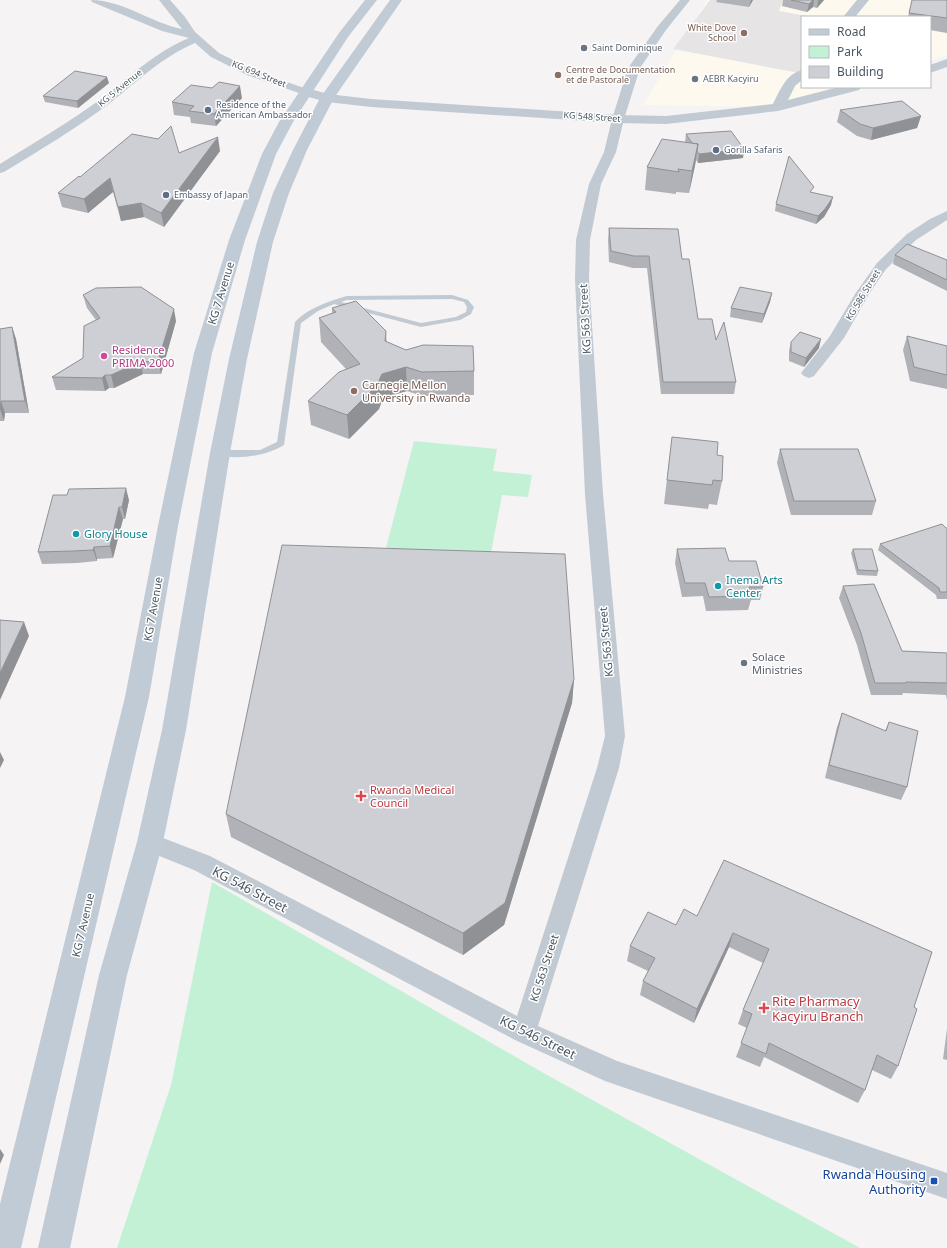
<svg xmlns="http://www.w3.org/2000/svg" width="947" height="1248" viewBox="0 0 947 1248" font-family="'Noto Sans',sans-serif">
<rect width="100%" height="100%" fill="#f5f3f3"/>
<path fill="#fdf9ef" d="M707 0H947V55L930 61V17H802V87H852L758 107 643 105Z"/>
<path fill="#e6e4e5" d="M710 0H783L779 11 813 17H802V68L799 73 673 49Z"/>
<path fill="#c3f1d5" d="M414 441 497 449 493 471 532 475 528 497 502 495 490 558 386 548Z
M212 882 540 1071 860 1248H117L171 1085Z"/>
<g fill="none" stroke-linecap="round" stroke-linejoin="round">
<path fill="#c1cad2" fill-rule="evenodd" d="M452 295 468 300 474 307 471 314 460 320 421 327 334 304 318 311 301 323 284 445C267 456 237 460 217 455L216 453 220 450H260L277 442 295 322C308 308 329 301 347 296ZM452 299 464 302 467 307 466 312 456 317 421 323 341 302 347 300Z"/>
<path fill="#c1cad2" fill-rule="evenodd" d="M91 0C123 0 151 23 182 29L159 0H170L185 17 195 32 219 53 255 71 310 90 312 92 310 94H302L247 75 211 57 195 43C162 57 138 81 110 103 77 128 40 150 4 172L0 173V164C34 143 69 122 101 99 130 77 155 52 189 38L162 31 92 2Z
M680 0H690L666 30 640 68 624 119 616 152 601 184 590 240 589 279 603 494 625 736 619 768 538 1026 617 1061 947 1173V1199L605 1081 515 1040 194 870 142 849 139 842 142 835 150 833 210 856 517 1016 597 768 605 736 585 494 575 279 576 240 589 184 604 152 612 119 628 68 658 26Z
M947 211V220L916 240 886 269 869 294 844 338 814 376 809 378 804 376 801 373 830 336 855 294 877 263 907 234 930 219Z"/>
<path fill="#c1cad2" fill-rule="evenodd" d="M857 0H869L855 17H843Z
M947 59V67L930 73V65Z
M802 70V80L795 86 788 100 839 87H861L859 90 778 111 666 124 618 123 371 107 327 102 301 95 299 92 301 89 306 88 328 94 371 99 618 115 666 116 773 104C780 90 786 74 802 70Z"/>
<path fill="#c1cbd6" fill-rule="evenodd" d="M365 0H377L348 37 293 122 276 154 245 240 212 353 178 526 149 697 21 1248H0V1204L125 697 158 526 194 353 229 240 262 154 279 122 339 33Z
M390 0H402L334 98 307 150 289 193 273 242 247 359 230 453 186 730 163 842 127 975 70 1248H38L99 975 137 842 162 730 210 453 229 359 257 242 273 193 293 150 320 98Z"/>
</g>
<path fill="#b0b2b7" d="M717 0H753L749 7 716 2Z
M783 0H824L817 8 813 7 807 12 782 6Z
M912 0H947V33L930 30V17H908Z
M109 83 78 108 45 102 43 96Z
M242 98 216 126 191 123 190 117 174 115 172 102Z
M840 110 921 116 917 128 871 140 857 136 837 122Z
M686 134 744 149 743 158 698 163 696 160 689 193 676 192V194L645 190 647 167 685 142Z
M220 151 164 227 144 217 121 221 113 192 88 213 62 207 58 193 80 177 179 153Z
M776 204 831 205 824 217 816 224 775 211Z
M609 228 682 259 698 319 716 340 736 382 734 394H661L647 268H633L609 262 608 240Z
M895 255 947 260V291L893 264Z
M772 293 770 302 762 323 730 317 731 308Z
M83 295 176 321 161 374H143L114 388H109L105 391 56 390 52 377 83 358 96 320 87 308Z
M332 308 386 342 406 350 474 371V395L422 396 407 391 383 398 379 409 349 439 311 425 308 401 346 369 321 342 319 318 332 313Z
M12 327 16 339 29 413H5L4 421H0V329Z
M907 336 947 346V389L910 381 903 350Z
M791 342 819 348 804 367 789 361V351Z
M672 437 717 455 722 481 717 505 709 504 708 509 664 504Z
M780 449 876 501 872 515H791L777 463Z
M129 500 125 519H123L113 558 97 559V561L77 563 42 564 38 552Z
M947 528V599H937L936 595 878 550 880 544Z
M677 549 729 561 763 587 760 600H751L748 610 706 611 703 596 682 597 675 563Z
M853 549 878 571 877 576 857 575 851 553Z
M843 586 902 651 947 653V700L946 695 903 693 902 695H871L857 645 839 598Z
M574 679 572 703 504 925 463 955 231 837 226 814Z
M842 713 885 731 889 722 907 787 901 800 825 778 837 727Z
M697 916 914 1007 898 1066 891 1079 872 1070 865 1090 858 1103 764 1057 760 1067 736 1057 747 1028 738 1024 743 1010 763 963 729 947 694 1023 640 995 643 981 648 971 627 961 630 946 676 925Z
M947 1029V1060L943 1059Z"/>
<path fill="#909195" d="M751 0H753L749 7Z
M813 0H814L813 7 807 12 809 4Z
M818 0H824L817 8Z
M107 77 109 83 78 108 77 101Z
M240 86 242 98 216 126 214 114Z
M921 116 917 128 871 140 873 128Z
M218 137 220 151 164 227 161 213Z
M698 144 695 166 689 193 692 171Z
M744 149 743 158 698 163 699 154Z
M110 178 113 192 88 213 84 199Z
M833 197 831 205 824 217 816 224 818 216Z
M141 203 144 217 121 221 118 207Z
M772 293 770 302 762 323 764 314Z
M174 309 176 321 161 374 158 361Z
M12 327 16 339 29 413 25 401Z
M386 331 387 355 385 341Z
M821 339 819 348 804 367 806 358Z
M140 362 143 374 114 388 111 375Z
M406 367 407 391 383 398 379 409 349 439 347 415 382 374Z
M105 375 109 388 105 391 102 378Z
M1 401 5 413 4 421 0 409Z
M126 488 129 500 125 519 122 507Z
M119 507 123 519 113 558 110 546Z
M94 547 97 559V561L93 550Z
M24 622 29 636 0 700V673Z
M574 679 572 703 504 925 463 955V933Z
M0 752 4 760 0 768Z
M733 933 729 947 694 1023 697 1009Z
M0 1149 4 1155 0 1164Z"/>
<path fill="#cdcfd5" stroke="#909195" d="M791 0H813L809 4Z
M912 0H947V18L909 13Z
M75 71 107 77 77 101 43 96Z
M219 82 240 86 214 114 189 111 194 106 172 102 191 85 212 88Z
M902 101 921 116 873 128 860 124 840 110Z
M171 126 179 153 218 137 161 213 141 203 118 207 110 178 84 199 58 193 79 176 80 177 132 134 158 139Z
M731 131 744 149 699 154 697 151 698 144 692 143 686 134Z
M662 139 698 144 692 171 678 169 679 172 647 167Z
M789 156 814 187 810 192 833 197 825 209 818 216 776 204Z
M609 228 678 229 682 259H689L698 319H712L716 340 724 322 736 382H663L649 256H634L611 251Z
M907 244 947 260V280L895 255Z
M141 287 174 309 158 361 140 362 111 375H105L102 378 52 377 83 358 84 326 100 318 83 295 96 288Z
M740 287 772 293 764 314 731 308Z
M356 301 386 331 385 341 406 350 423 345 473 346 474 371 422 372 406 367 382 374 377 385 347 415 308 401 339 372 360 364 319 318 336 312 332 308Z
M12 327 25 401H1L0 409V329Z
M800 332 821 339 806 358 791 352V342Z
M907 336 947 346V375L914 367Z
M672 437 718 442 717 455 723 456 722 481 713 480 712 485 667 480Z
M780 449H858L876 501H794Z
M126 488 122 507H119L110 546 94 547 93 550 73 551 38 552 53 495H67L69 489Z
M942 524 946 528H947V592H940L939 588 880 544Z
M282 545 565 554 574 679 505 903 463 933 226 814Z
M725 548 729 561H756L763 587H749L752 596 709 597 705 583H685L677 549Z
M853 549H872L878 571 858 570Z
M874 584 902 651 947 653V683L906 682V683H875L861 633 843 586Z
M0 620 24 622 0 673Z
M842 713 886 731 889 722 918 731 907 787 829 765Z
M724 860 932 952 914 1007 917 1009 898 1066 877 1055 865 1090 769 1043 766 1054 741 1043 752 1014 743 1010 769 949 733 933 697 1009 643 981 655 958 630 946 648 912 676 925 684 909 697 916Z"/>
<g fill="#8d6e63" stroke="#fff" stroke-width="1.5">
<circle cx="744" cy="33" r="4"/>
<circle cx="558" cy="75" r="4"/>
<circle cx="354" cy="391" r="4"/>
</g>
<g fill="#6b7280" stroke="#fff" stroke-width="1.5">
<circle cx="584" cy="48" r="4"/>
<circle cx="695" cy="79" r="4"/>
<circle cx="744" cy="663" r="4"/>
</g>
<g fill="#5c6f8a" stroke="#fff" stroke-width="1.5">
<circle cx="208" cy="110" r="4"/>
<circle cx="716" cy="150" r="4"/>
<circle cx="166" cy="195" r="4"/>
</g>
<circle fill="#d1479c" stroke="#fff" stroke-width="1.5" cx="104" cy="356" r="4"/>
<g fill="#0f9aa8" stroke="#fff" stroke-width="1.5">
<circle cx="76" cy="534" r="4"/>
<circle cx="718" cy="586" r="4"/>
</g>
<g fill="#e0444e" stroke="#fff" stroke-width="1.5">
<path d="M359 790h4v4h4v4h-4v4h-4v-4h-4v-4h4z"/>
<path d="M762 1002h4v4h4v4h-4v4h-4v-4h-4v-4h4z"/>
</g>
<rect fill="#1a4fb4" stroke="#fff" stroke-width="1.5" x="930" y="1177" width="8" height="8" rx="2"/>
<g text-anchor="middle" stroke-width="3" stroke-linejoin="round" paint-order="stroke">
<g font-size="9" fill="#785e54" stroke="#fff" text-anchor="end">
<text x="736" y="31">White Dove<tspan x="736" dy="10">School</tspan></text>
<text x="566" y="73" text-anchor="start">Centre de Documentation<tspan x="566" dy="10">et de Pastorale</tspan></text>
</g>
<g font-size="9" fill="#5b616d" stroke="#fff" text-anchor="start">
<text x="592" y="51">Saint Dominique</text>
<text x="703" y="82">AEBR Kacyiru</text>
</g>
<g font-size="9" fill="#4a5661" stroke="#fff">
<text transform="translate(259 74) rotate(22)" y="3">KG 694 Street</text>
<text transform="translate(120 88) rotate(-39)" y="3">KG 5 Avenue</text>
<text transform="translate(592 117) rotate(4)" y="3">KG 548 Street</text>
<text transform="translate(863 295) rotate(-59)" y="3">KG 586 Street</text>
</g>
<g font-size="9" fill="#4e5e75" stroke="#fff" text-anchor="start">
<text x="216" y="108">Residence of the<tspan x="216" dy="10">American Ambassador</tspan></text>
<text x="724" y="153">Gorilla Safaris</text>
<text x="174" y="198">Embassy of Japan</text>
</g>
<g font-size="11" fill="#4a5661" stroke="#fff">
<text transform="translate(221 293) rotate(-73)" y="4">KG 7 Avenue</text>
<text transform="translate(585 319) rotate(-93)" y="4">KG 563 Street</text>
<text transform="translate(153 609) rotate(-80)" y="4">KG 7 Avenue</text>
<text transform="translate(606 642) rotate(-95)" y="4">KG 563 Street</text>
<text transform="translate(83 925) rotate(-77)" y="4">KG 7 Avenue</text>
<text transform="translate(544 968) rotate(-72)" y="4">KG 563 Street</text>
</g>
<g font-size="11" fill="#b23c85" stroke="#fff" text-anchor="start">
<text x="112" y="354">Residence<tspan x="112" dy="13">PRIMA 2000</tspan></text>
</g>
<g font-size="11" fill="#785e54" stroke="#fff" text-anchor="start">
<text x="362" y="389">Carnegie Mellon<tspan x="362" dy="13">University in Rwanda</tspan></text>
</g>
<g font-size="11" fill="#0d838f" stroke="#fff" text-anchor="start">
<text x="84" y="538">Glory House</text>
<text x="726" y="584">Inema Arts<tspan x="726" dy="13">Center</tspan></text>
</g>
<g font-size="11" fill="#5b616d" stroke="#fff" text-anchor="start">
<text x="752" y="661">Solace<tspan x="752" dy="13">Ministries</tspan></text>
</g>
<g font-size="11" fill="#be3a42" stroke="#fff" text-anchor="start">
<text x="370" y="794">Rwanda Medical<tspan x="370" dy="13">Council</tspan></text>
</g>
<g font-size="13" fill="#4a5661" stroke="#fff">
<text transform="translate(250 889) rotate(28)" y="5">KG 546 Street</text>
<text transform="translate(538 1037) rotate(26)" y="5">KG 546 Street</text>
</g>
<g font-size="13" fill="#be3a42" stroke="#fff" text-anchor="start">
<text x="772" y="1006">Rite Pharmacy<tspan x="772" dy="15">Kacyiru Branch</tspan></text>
</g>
<g font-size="13" fill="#164399" stroke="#fff" text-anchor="end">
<text x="926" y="1179">Rwanda Housing<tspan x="926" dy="15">Authority</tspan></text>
</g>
</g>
<rect x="801" y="16" width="130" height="72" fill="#ffffff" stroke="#b7bbc0"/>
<rect x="809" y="29" width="20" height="6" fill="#c1cbd6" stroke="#b7bbc0"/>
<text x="837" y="36" font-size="12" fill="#4a5661">Road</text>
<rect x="809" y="46" width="20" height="12" fill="#c3f1d5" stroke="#b7bbc0"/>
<text x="837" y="56" font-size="12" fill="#4a5661">Park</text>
<rect x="809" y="66" width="20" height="12" fill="#cdcfd5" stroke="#b7bbc0"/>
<text x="837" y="76" font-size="12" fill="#4a5661">Building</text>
</svg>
